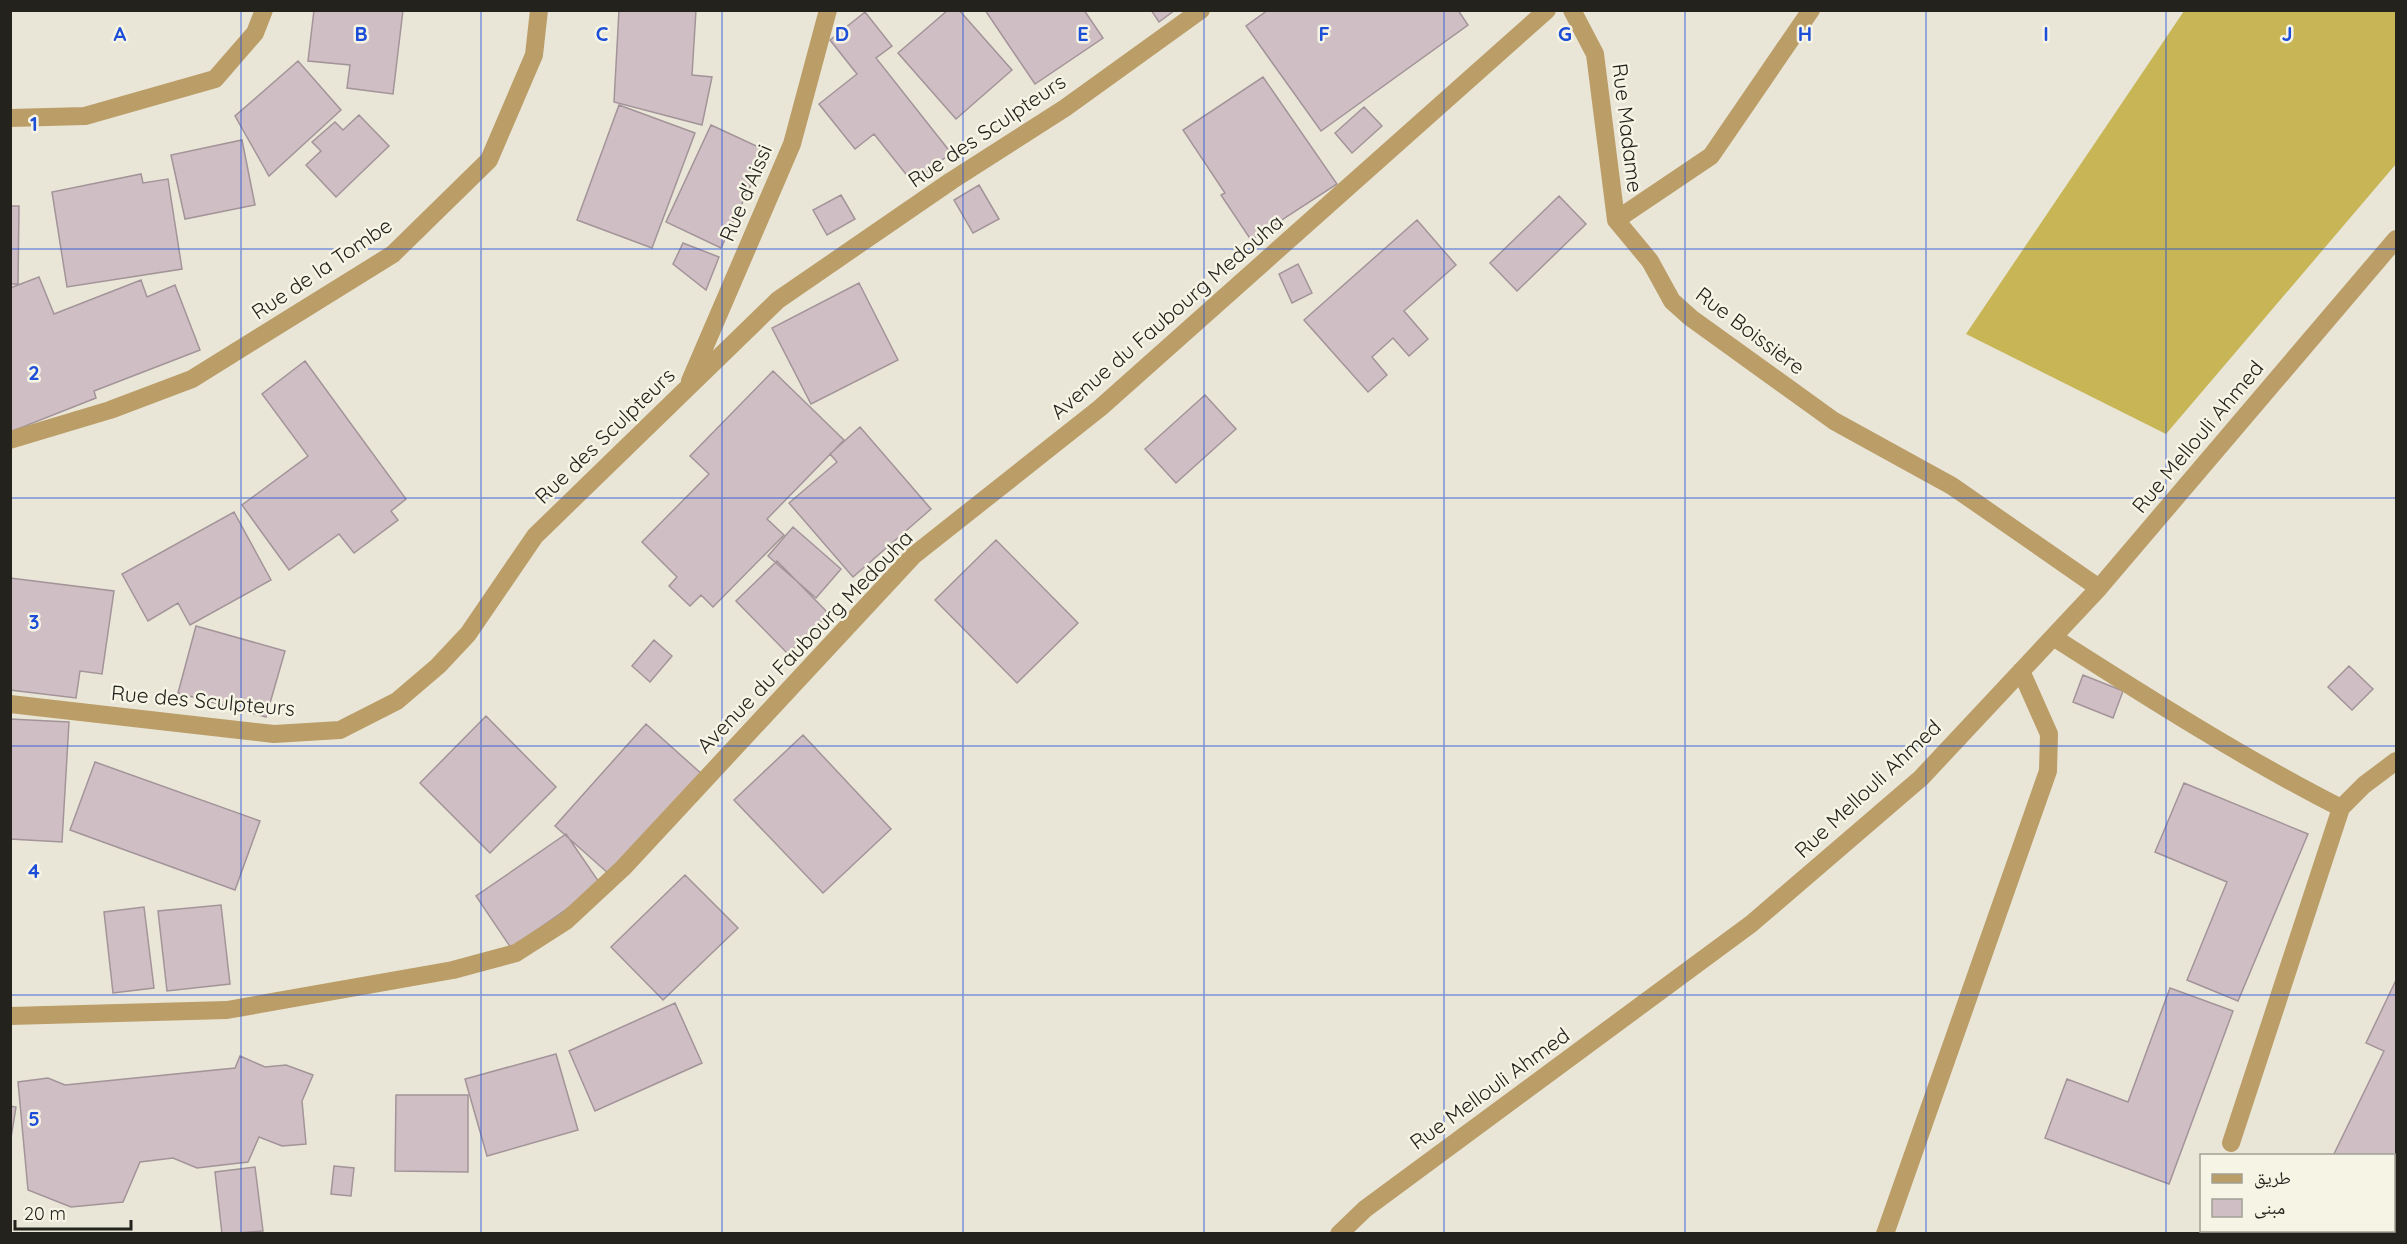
<svg xmlns="http://www.w3.org/2000/svg" width="2407" height="1244" viewBox="0 0 2407 1244" font-family="Quicksand,'Noto Naskh Arabic',sans-serif">
<rect width="100%" height="100%" fill="#e9e6d8"/>
<path fill="#c7b556" d="M2184 11H2396V164L2166 434 1966 334Z"/>
<path fill="#cfbfc4" stroke="#a39499" stroke-width="1.5" d="M314 10H403L393 94 347 88 350 65 308 61Z
M619 10H696L692 75 712 77 702 125 614 102Z
M948 10H959L1012 70 956 119 898 53Z
M985 10H1084L1103 38 1035 84Z
M1151 10H1175L1159 22Z
M1268 10H1458L1468 25 1321 131 1246 26Z
M865 12 892 46 876 58 951 153 913 183 874 134 855 149 819 104 857 74 830 40Z
M298 61 341 110 269 176 235 116Z
M1263 77 1337 184 1251 240 1221 195 1225 193 1183 130Z
M619 105 695 133 652 248 577 220Z
M1364 107 1382 126 1352 153 1335 133Z
M359 115 389 146 336 197 306 165 321 151 312 142 335 122 343 130Z
M711 125 767 151 721 248 666 222Z
M242 140 255 205 185 219 171 155Z
M141 174 143 183 168 179 182 269 67 287 52 192Z
M979 185 999 219 973 233 954 200Z
M841 195 855 219 827 235 813 210Z
M1559 196 1586 224 1517 291 1490 263Z
M10 206H19L18 284H10Z
M1417 220 1456 265 1404 311 1428 339 1409 356 1393 338 1372 357 1387 375 1368 392 1304 320Z
M683 243 719 257 706 290 673 264Z
M1298 264 1312 293 1292 303 1279 274Z
M39 277 54 314 141 280 147 297 175 285 200 350 94 391 96 398 10 432V288Z
M859 283 898 360 811 404 772 328Z
M305 361 406 499 391 511 398 520 354 553 339 534 289 570 242 505 308 456 262 394Z
M773 371 844 440 767 519 784 535 713 607 701 595 690 606 669 586 677 577 642 542 709 474 690 456Z
M1205 395 1236 429 1176 483 1145 449Z
M860 427 931 509 853 577 789 503 837 462 830 454Z
M234 512 271 580 190 625 178 603 148 621 122 574Z
M793 527 841 569 816 598 768 556Z
M996 540 1078 623 1017 683 935 600Z
M777 561 829 614 788 654 736 601Z
M10 578 114 591 102 674 80 671 76 698 10 690Z
M196 626 285 651 266 717 178 693Z
M654 640 672 656 650 682 632 666Z
M2349 666 2373 689 2352 710 2328 687Z
M2083 675 2123 691 2113 718 2073 702Z
M486 716 556 787 490 853 420 783Z
M10 719 69 722 62 842 10 839Z
M646 724 704 776 609 874 555 826Z
M803 735 891 829 823 893 734 800Z
M95 762 260 821 235 890 70 830Z
M2184 783 2308 834 2238 1001 2187 980 2227 882 2155 852Z
M566 834 601 885 511 948 476 896Z
M685 875 738 928 663 1000 611 947Z
M221 905 230 984 167 991 158 911Z
M144 907 154 988 113 993 104 912Z
M2396 980V1155L2394 1161V1156H2333L2384 1051 2366 1043Z
M2170 988 2233 1011 2169 1184 2045 1138 2067 1079 2128 1102Z
M675 1003 702 1063 595 1111 569 1051Z
M556 1054 578 1130 487 1156 465 1079Z
M240 1056 265 1067 286 1065 313 1075 302 1101 306 1144 282 1146 259 1137 248 1162 197 1168 173 1158 140 1162 123 1202 71 1207 28 1190 18 1082 48 1078 65 1085 235 1068Z
M396 1095H468V1172L395 1171Z
M10 1106 16 1107 10 1144Z
M334 1166 354 1168 351 1196 331 1194Z
M255 1167 263 1231 222 1234 215 1172Z
M2318 1230H2360L2359 1234H2324Z"/>
<g fill="none" stroke-linecap="round" stroke-linejoin="round">
<path stroke="#bb9d67" stroke-width="18" d="M1572 10 1595 54 1616 220
M1811 10 1711 156 1616 220 1650 261 1672 301 1691 318 1834 421 1952 486 2099 588
M10 118 85 116 215 79 255 33 264 10
M690 381 792 144 828 10
M10 440 110 410 192 379 393 254 489 160 534 55 539 10
M2053 637C2147 697 2241 757 2341 808L2364 785 2396 761
M10 704 274 734 340 730 397 701 438 666 468 634 535 536 778 300 951 181 1065 108 1201 10
M10 1016 227 1010 453 970 516 953 566 921 623 868 913 556 1100 408 1547 10
M2231 1143 2341 808
M1339 1234 1365 1209 1751 924 1921 778 2099 588 2396 239
M1885 1234 2048 771 2049 734 2021 671"/>
</g>
<path fill="none" stroke="#1d4ed8" stroke-width="1.5" stroke-opacity="0.55" d="M241 10V1234M481 10V1234M722 10V1234M963 10V1234M1204 10V1234M1444 10V1234M1685 10V1234M1926 10V1234M2166 10V1234M10 249H2396M10 498H2396M10 746H2396M10 995H2396"/>
<g text-anchor="middle" stroke-width="5" stroke-linejoin="round" paint-order="stroke">
<g font-size="21" fill="#23221d" stroke="#f6f4e5">
<text transform="translate(1627 128) rotate(83)" y="7">Rue Madame</text>
<text transform="translate(987 131) rotate(-34)" y="7">Rue des Sculpteurs</text>
<text transform="translate(746 193) rotate(-67)" y="7">Rue d'Aissi</text>
<text transform="translate(322 269) rotate(-34)" y="7">Rue de la Tombe</text>
<text transform="translate(1167 317) rotate(-41)" y="7">Avenue du Faubourg Medouha</text>
<text transform="translate(1750 331) rotate(37)" y="7">Rue Boissière</text>
<text transform="translate(605 436) rotate(-44)" y="7">Rue des Sculpteurs</text>
<text transform="translate(2198 437) rotate(-50)" y="7">Rue Mellouli Ahmed</text>
<text transform="translate(805 642) rotate(-46)" y="7">Avenue du Faubourg Medouha</text>
<text transform="translate(203 701) rotate(5)" y="7">Rue des Sculpteurs</text>
<text transform="translate(1868 789) rotate(-43)" y="7">Rue Mellouli Ahmed</text>
<text transform="translate(1490 1089) rotate(-36)" y="7">Rue Mellouli Ahmed</text>
</g>
</g>
<g font-size="20" text-anchor="middle" font-weight="bold" fill="#1d4ed8" stroke="#f6f4e5" stroke-width="5" stroke-linejoin="round" paint-order="stroke">
<text x="120" y="41">A</text>
<text x="361" y="41">B</text>
<text x="602" y="41">C</text>
<text x="842" y="41">D</text>
<text x="1083" y="41">E</text>
<text x="1324" y="41">F</text>
<text x="1565" y="41">G</text>
<text x="1805" y="41">H</text>
<text x="2046" y="41">I</text>
<text x="2287" y="41">J</text>
<text x="34" y="131">1</text>
<text x="34" y="380">2</text>
<text x="34" y="629">3</text>
<text x="34" y="878">4</text>
<text x="34" y="1126">5</text>
</g>
<rect width="2407" height="1244" fill="none" stroke="#23221d" stroke-width="24"/>
<rect x="2200" y="1154" width="195" height="78" fill="#f6f4e5" stroke="#a2a095" stroke-width="1.5"/>
<rect x="2212" y="1174" width="30" height="9" fill="#bb9d67" stroke="#a2a095" stroke-width="1.5"/>
<text x="2254" y="1184" font-size="18" fill="#23221d">طريق</text>
<rect x="2212" y="1199" width="30" height="18" fill="#cfbfc4" stroke="#a2a095" stroke-width="1.5"/>
<text x="2254" y="1214" font-size="18" fill="#23221d">مبنى</text>
<path d="M15 1220v9h116v-9" fill="none" stroke="#23221d" stroke-width="3"/>
<text x="24" y="1220" font-size="18" fill="#23221d" stroke="#f6f4e5" stroke-width="4.5" paint-order="stroke">20 m</text>
</svg>
